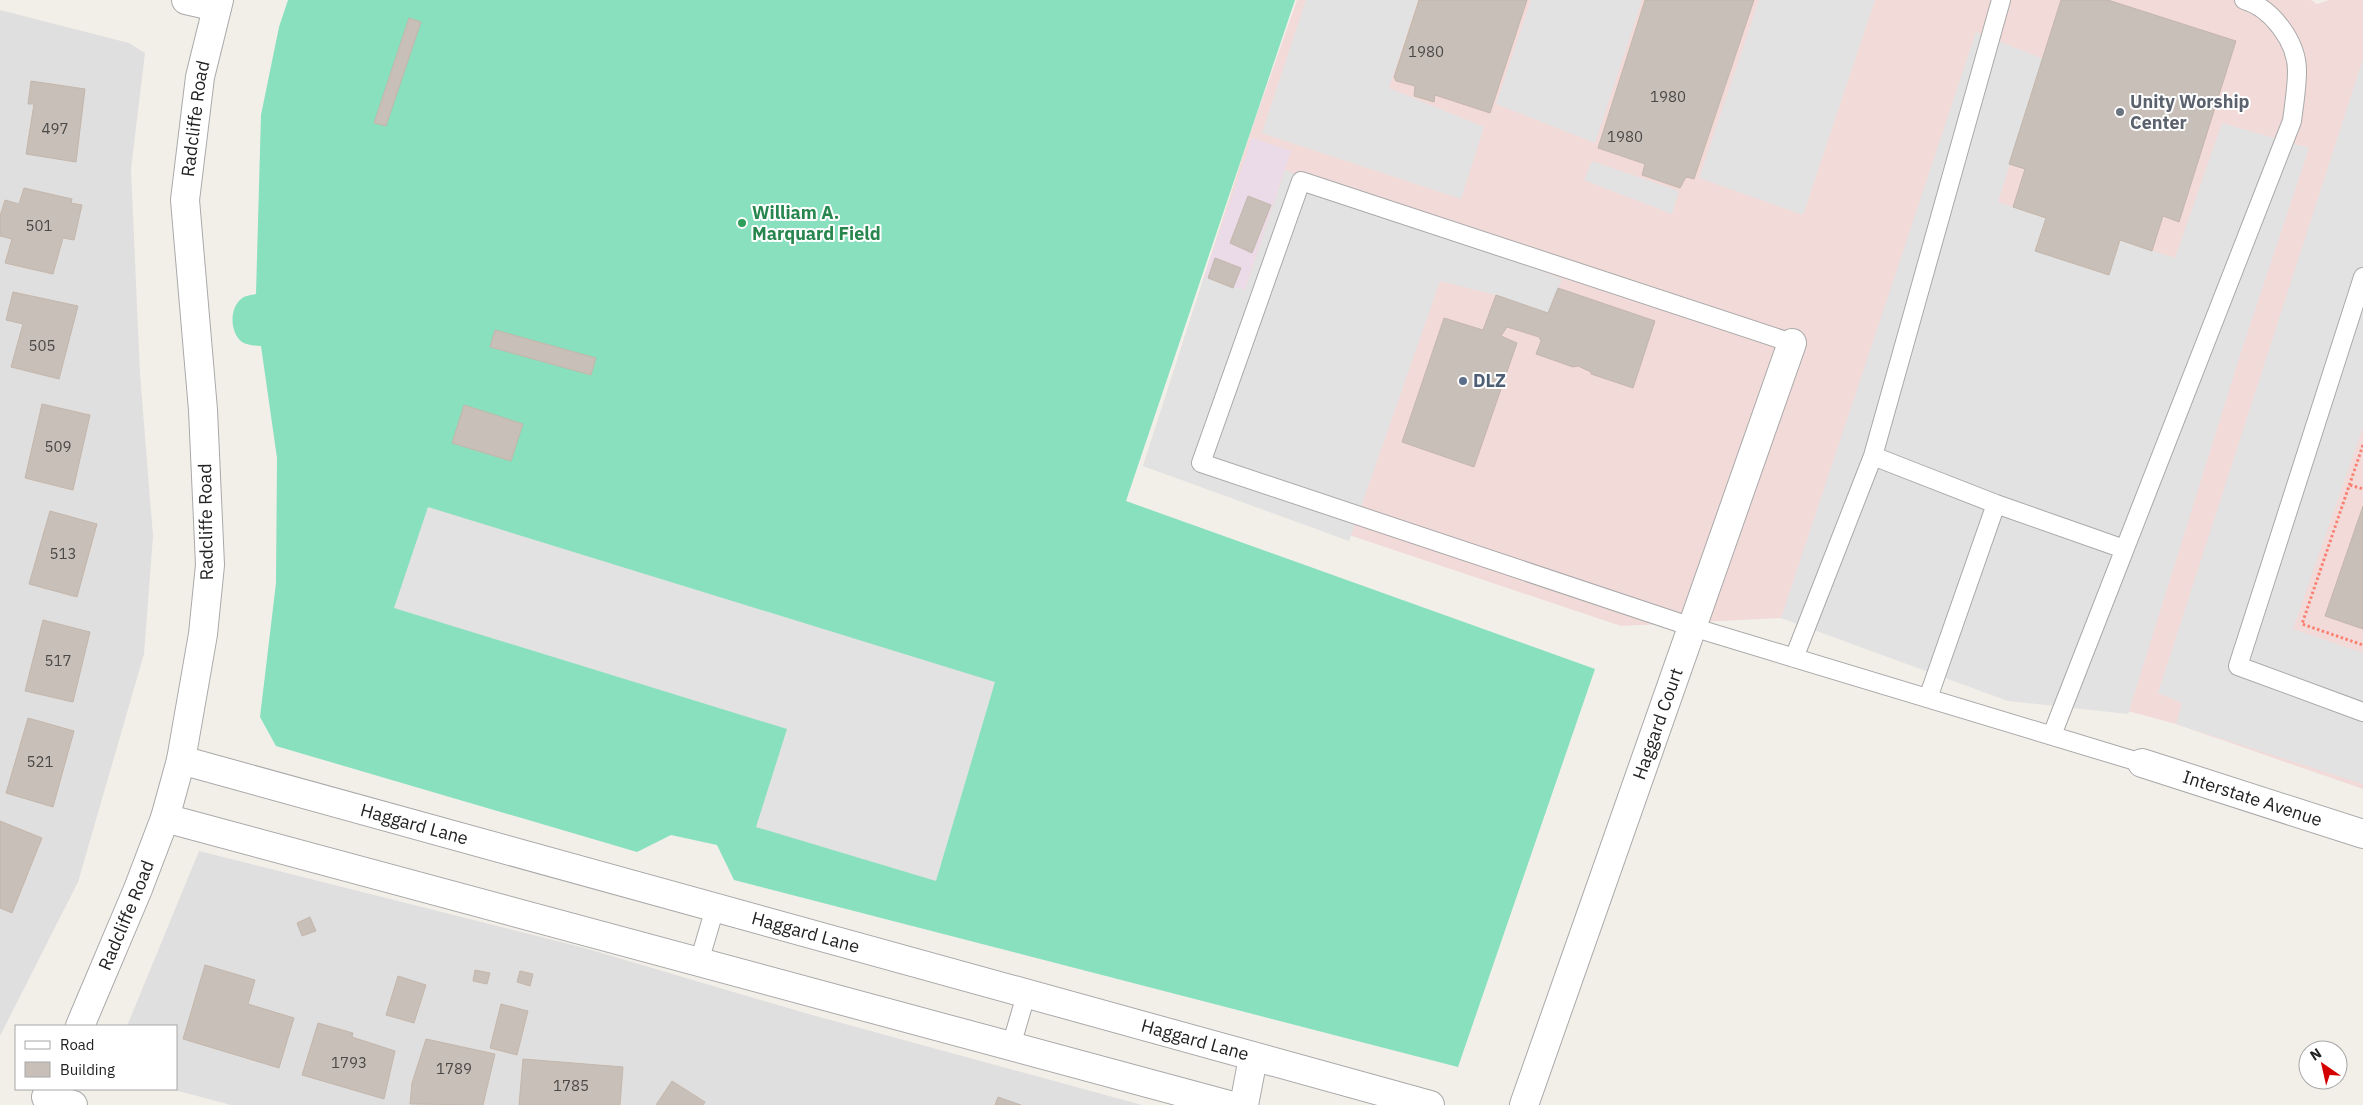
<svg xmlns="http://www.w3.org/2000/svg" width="2363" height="1105" viewBox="0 0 2363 1105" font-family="'IBM Plex Sans',sans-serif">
<rect width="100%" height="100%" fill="#f2efe9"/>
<path fill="#e0dfdf" d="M0 10 129 43 145 53 131 169 140 374 153 536 144 654 78 882 0 1036Z
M199 851 581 947 805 1013 1142 1105H231L171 1089H176V1026H127Z"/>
<path fill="#f2dad9" d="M1297 0H2311L2317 4 2329 0H2363V789L2176 724 1781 618 1621 626 1143 466 1250 134Z"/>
<path fill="#ebdbe8" d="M1252 138 1291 151 1244 290 1204 277Z"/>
<path fill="#88e0be" d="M288 0H1295L1126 501 1595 669 1458 1067 734 880 717 845 671 835 637 852 276 746 260 717 276 583 277 458 261 346C255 346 247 345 242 342 230 333 229 309 241 299 244 296 251 295 256 294L261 115 279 27Z"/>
<path fill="#e2e2e2" d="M1306 0H1418L1389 88 1484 127 1461 199 1262 133Z
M1531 0H1642L1595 143 1496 104Z
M1759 0H1875L1803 215 1699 178Z
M1976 32 2043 59 1998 202 2046 218 2035 251 2109 274 2120 240 2175 258 2222 123 2309 148 2241 352 2128 714 2008 701 1781 618Z
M2363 59V427L2293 629 2363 653V784L2176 724 2182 703 2158 693Z
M1592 161 1679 191 1672 214 1584 180Z
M1285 170 1562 279 1548 313 1496 295 1440 281 1349 541 1143 466 1204 277 1245 290Z
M428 507 995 682 936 881 756 827 787 729 394 608Z"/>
<path fill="#c7bfb8" stroke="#c4b6ab" d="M1419 0H1527L1490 113 1435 95 1434 102 1414 96 1415 86 1396 81 1394 77Z
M1645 0H1754L1694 179 1686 177 1680 188 1642 175 1645 164 1598 148Z
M2061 0H2108L2236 41 2179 222 2163 216 2152 251 2120 240 2109 275 2035 251 2046 218 2013 207 2025 169 2009 164Z
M409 18 421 22 386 126 374 123Z
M31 81 85 89 76 162 26 154 34 104H28Z
M24 188 72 199 71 203 82 205 74 240 63 238 53 274 5 263 12 239 0 236V216L5 200 19 204Z
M1248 196 1271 205 1252 253 1230 243Z
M1215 258 1241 268 1233 288 1208 278Z
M1558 288 1655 321 1633 388 1591 374V372L1578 366 1573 367 1536 354 1541 341 1539 337 1507 327 1501 336 1517 343 1474 467 1402 442 1444 318 1483 330 1496 295 1548 313Z
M13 292 78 306 59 379 11 367 23 324 6 320Z
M495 330 596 358 591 375 490 347Z
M42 404 90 415 73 490 25 478Z
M464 405 523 424 511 461 452 443Z
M2363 506V629L2325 616Z
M50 511 97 524 77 597 29 584Z
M43 620 90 632 73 702 25 691Z
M28 718 74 731 53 807 6 793Z
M0 821 42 838 12 913 0 908Z
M310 917 316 931 302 936 297 923Z
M205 965 255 980 248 1004 294 1018 279 1068 183 1039Z
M475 970 490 973 487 984 473 981Z
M520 971 533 974 530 986 517 982Z
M398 976 426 985 414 1023 386 1015Z
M501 1004 528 1011 517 1055 490 1048Z
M318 1023 353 1033 352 1037 395 1051 384 1099 302 1075Z
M426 1039 495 1054 483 1105 410 1104 412 1083Z
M523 1059 623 1067 620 1105H519Z
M672 1081 705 1102 703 1105H656Z
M998 1097 1021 1105H995Z"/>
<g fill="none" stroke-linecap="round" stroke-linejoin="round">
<g stroke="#a9a9a9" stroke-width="20">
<path id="lane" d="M2363 277 2238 666 2363 712
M1792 343 1301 181 1201 463 1692 627 2142 763
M1873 456 1996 504 2124 549
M1794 658 1873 456 2001 0
M1928 698 1996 504
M2052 735 2292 121C2294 105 2297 87 2297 71 2297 42 2272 8 2244 0
M699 962 715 908
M1011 1046 1026 995"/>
</g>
<g stroke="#a9a9a9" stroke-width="30">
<g id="street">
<path d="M186 0 217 7"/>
<path id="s1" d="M181 760 1430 1105"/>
<path id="s2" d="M2142 763 2363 834"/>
<path d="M165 818 1229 1105"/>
<path id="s3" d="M80 1026 138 889 165 818 181 760 203 634 210 565 203 410 185 200 200 77 219 0"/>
<path d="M46 1097 73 1105"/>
<path d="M1244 1105 1253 1058"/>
<path id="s4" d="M1524 1105 1792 343"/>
</g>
</g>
<path stroke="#fa8072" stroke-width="3" stroke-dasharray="2.5 2.5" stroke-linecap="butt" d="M2363 445 2302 624 2363 645
M2350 485 2363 489"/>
<use href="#lane" stroke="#fff" stroke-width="18"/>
<use href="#street" stroke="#fff" stroke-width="28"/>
</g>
<circle fill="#6b7280" stroke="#fff" stroke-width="2" cx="2120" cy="112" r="5"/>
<circle fill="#2e9e5b" stroke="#fff" stroke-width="2" cx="742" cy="223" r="5"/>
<circle fill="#5c6f8a" stroke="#fff" stroke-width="2" cx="1463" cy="381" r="5"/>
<g text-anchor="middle" stroke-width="4" stroke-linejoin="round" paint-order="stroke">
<g font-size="15" fill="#4b4948">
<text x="1426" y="57">1980</text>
<text x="1668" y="102">1980</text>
<text x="55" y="134">497</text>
<text x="1625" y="142">1980</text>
<text x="39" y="231">501</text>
<text x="42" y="351">505</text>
<text x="58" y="452">509</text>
<text x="63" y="559">513</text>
<text x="58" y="666">517</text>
<text x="40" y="767">521</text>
<text x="349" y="1068">1793</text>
<text x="454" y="1074">1789</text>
<text x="571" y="1091">1785</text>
</g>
<g font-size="18" font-weight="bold" fill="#5b616d" stroke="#fff" text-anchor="start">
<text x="2130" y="108">Unity Worship<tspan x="2130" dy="21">Center</tspan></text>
</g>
<g font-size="18" fill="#222" stroke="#fff">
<text dy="6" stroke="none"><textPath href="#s3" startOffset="930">Radcliffe Road</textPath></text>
<text transform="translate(206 522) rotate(-91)" y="6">Radcliffe Road</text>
<text dy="6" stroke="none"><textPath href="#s4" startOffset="404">Haggard Court</textPath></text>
<text dy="6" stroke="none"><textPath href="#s2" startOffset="116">Interstate Avenue</textPath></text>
<text dy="6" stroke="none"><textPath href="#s1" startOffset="242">Haggard Lane</textPath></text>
<text dy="6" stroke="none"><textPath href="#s3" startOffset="120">Radcliffe Road</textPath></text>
<text dy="6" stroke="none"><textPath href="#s1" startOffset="648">Haggard Lane</textPath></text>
<text dy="6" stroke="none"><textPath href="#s1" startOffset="1052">Haggard Lane</textPath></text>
</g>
<g font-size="18" font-weight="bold" fill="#27864d" stroke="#fff" text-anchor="start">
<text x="752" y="219">William A.<tspan x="752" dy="21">Marquard Field</tspan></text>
</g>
<g font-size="18" font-weight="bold" fill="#4e5e75" stroke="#fff" text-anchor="start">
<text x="1473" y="387">DLZ</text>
</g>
</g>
<rect x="15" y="1025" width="162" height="65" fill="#ffffff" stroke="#a7a7a7"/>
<rect x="25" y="1041" width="25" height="8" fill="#ffffff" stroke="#a7a7a7"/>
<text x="60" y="1050" font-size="15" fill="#222222">Road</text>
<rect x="25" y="1062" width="25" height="15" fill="#c7bfb8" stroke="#a7a7a7"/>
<text x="60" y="1075" font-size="15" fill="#222222">Building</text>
<g transform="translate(2323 1065) rotate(326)"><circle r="24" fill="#ffffff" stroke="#a7a7a7"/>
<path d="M0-4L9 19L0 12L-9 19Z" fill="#d40000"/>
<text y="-8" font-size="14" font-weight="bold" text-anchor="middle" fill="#222222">N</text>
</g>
</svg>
